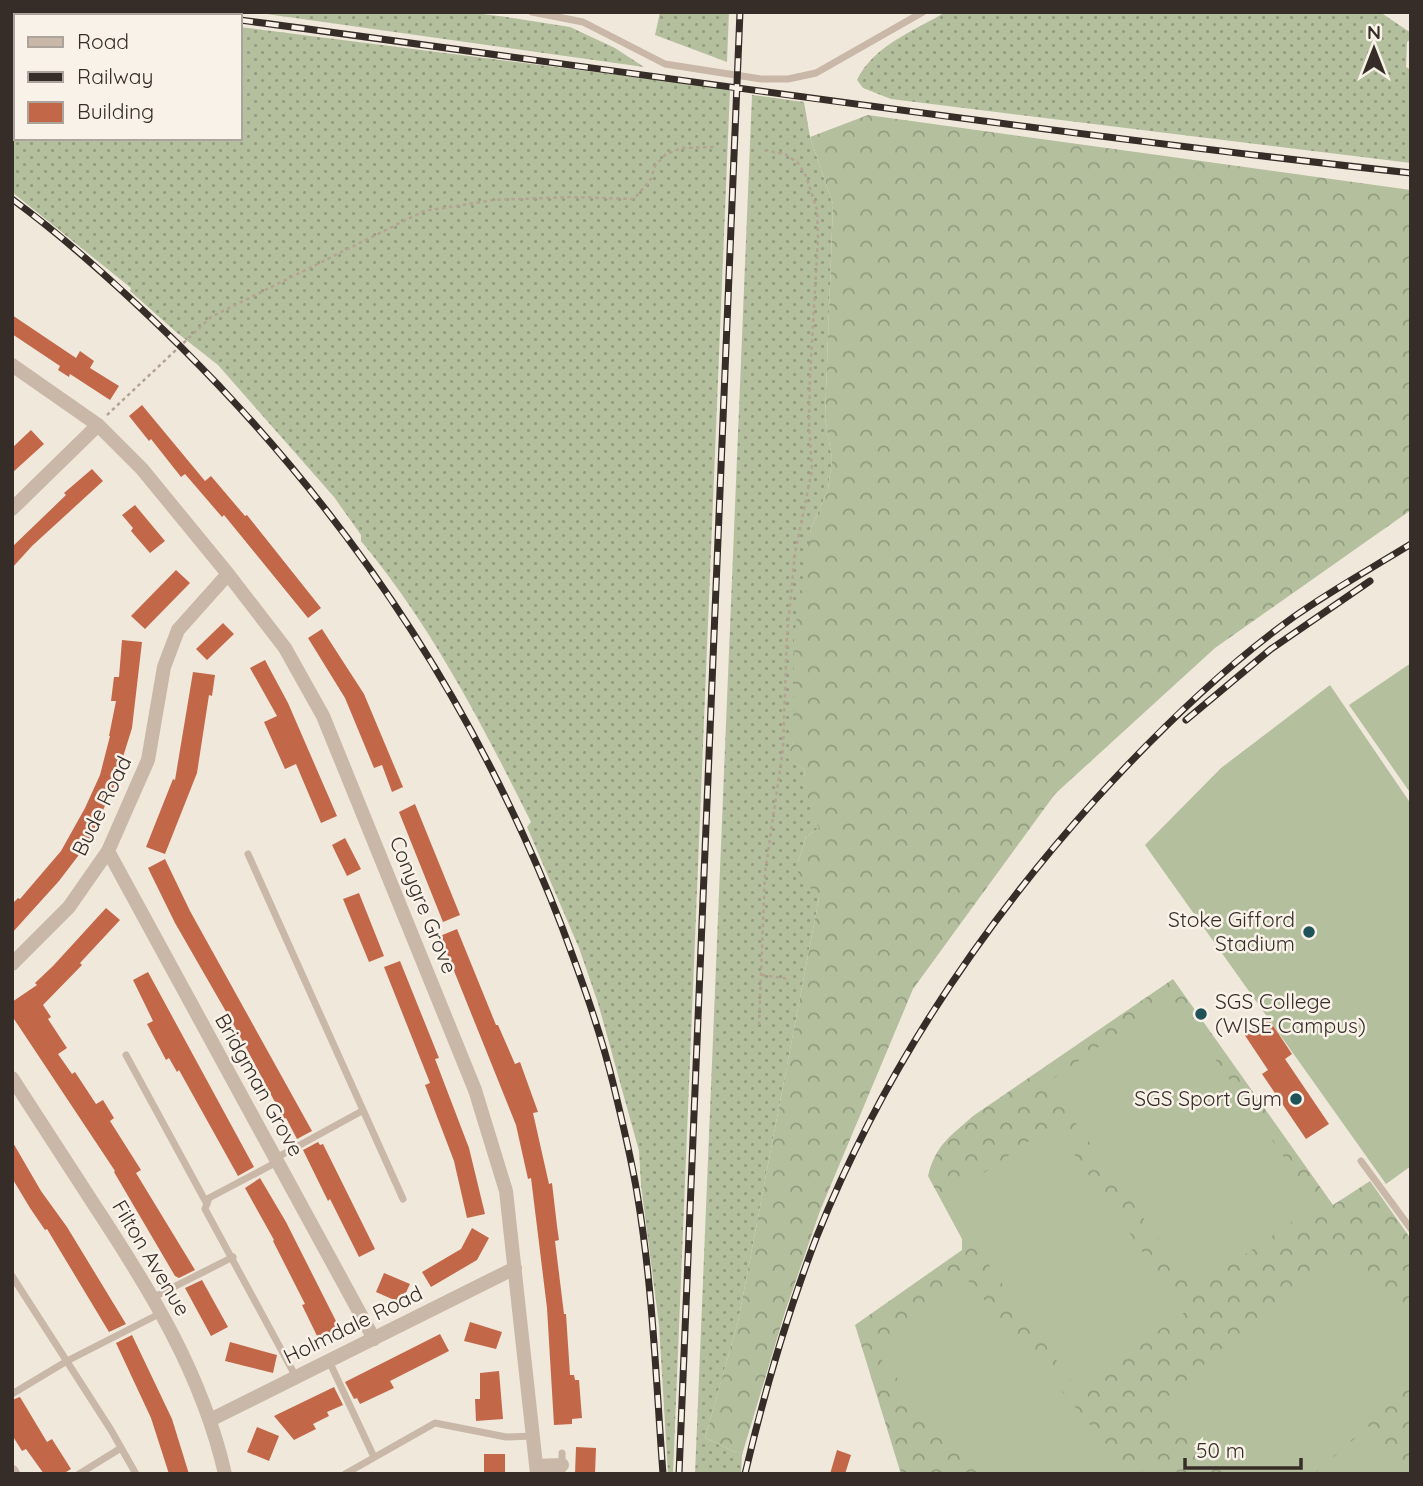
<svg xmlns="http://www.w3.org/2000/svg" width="1423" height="1486" viewBox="0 0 1423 1486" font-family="Quicksand,sans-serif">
<defs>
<pattern id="grass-dots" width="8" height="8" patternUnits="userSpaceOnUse" patternTransform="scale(1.75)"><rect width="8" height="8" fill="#b4c09d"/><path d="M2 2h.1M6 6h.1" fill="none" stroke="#939c80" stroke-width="1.8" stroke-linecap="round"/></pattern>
<pattern id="forest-crowns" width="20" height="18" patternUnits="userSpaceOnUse" patternTransform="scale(1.75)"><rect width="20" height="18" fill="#b4c09d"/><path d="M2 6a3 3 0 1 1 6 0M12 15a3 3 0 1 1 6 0" fill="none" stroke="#939c80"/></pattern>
</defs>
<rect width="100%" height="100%" fill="#f1e8dc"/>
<path fill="url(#grass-dots)" d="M12 12H131L157 16H16V138H240V27L730 89 673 1474H668L659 1325 641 1185 639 1151 598 1003 579 948 527 827 531 822C482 724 431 625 361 541V535L334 497 218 365 176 332 130 291 131 288 12 192Z
M252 12H466L507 17 570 27 615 48 644 67Z
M660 12H729L727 62 655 35Z
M946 12H1380L1411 33V39L1407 42 1406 67 1411 70V163L891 99 863 88 857 80C873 46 915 30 946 12Z
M752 95 804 102 810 137 833 204 825 418 832 459 828 490 811 528 793 742 788 758 805 770 803 795 814 800 819 828 806 837 798 862 819 898 738 1322 705 1438 742 1455 741 1474H695Z"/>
<path fill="url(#forest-crowns)" d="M868 115 1411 190V510L1215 648 1055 794 913 989 820 1211 785 1312 742 1455 705 1438 738 1322 819 898 798 873V862L806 837 819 828 811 814 814 801 802 795 805 770 787 758 793 742 794 637 811 528 828 490 832 459 825 418 833 204 810 137Z
M1173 979 1333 1205 1370 1181 1411 1239V1474H901L855 1325 962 1250V1239L928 1176C936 1144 950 1137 973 1116Z"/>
<path fill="#b4c09d" d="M1411 663V794L1349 705Z
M1330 685 1411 804V1166L1386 1184 1145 845 1221 768Z
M1171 996 1317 1204 1195 1290 1047 1083Z
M1053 1124 1185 1312 1076 1388 944 1201Z
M1337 1247 1411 1330V1377L1301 1474H1229L1164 1400Z
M964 1276 1130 1472 1127 1474H978L874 1351Z
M1369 1426 1410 1474H1314Z
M1157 1458 1171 1474H1139Z"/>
<path fill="#c36749" d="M12 315 76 358 80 351 94 361 90 368 119 386 110 400 70 374 69 377 58 370 60 366 12 334Z
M142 405 205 481 211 476 245 516 247 515 321 608 308 618 224 515 222 517 185 474 181 477 151 439 149 441 129 416Z
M31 430 44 444 12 473V448Z
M92 469 103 481 32 546 12 568V547L66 495 64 493Z
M135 505 165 541 150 553 131 531 133 528 122 515Z
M176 570 190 583 145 629 131 616Z
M223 623 234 634 207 660 196 649Z
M322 629 364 694 403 787 392 792 382 765 374 768 345 698 308 638Z
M122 640 142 642 132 728 114 786 88 843 59 881 12 933V904L18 898 20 899 61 851 85 808 100 775 110 736H109L116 701H111L114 677H119Z
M265 660 288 703 337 816 321 823 296 764 285 769 264 722 277 716 250 668Z
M193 672 215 675 212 696 209 695 197 773 165 854 146 847 173 779 175 780Z
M415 804 460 915 443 922 399 812Z
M345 838 361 869 347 876 332 845Z
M165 859 190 911 312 1131 297 1139 286 1118 284 1119 236 1029 175 923 148 868Z
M359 893 384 956 369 962 343 899Z
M106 908 120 920 80 963 82 965 43 1005 51 1017 48 1019 67 1048 58 1054 72 1074 75 1072 96 1104 103 1100 114 1118 110 1121 141 1170 136 1173 195 1270 179 1278 175 1276 114 1172 115 1171 12 1016V1002L37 985 35 983 53 966Z
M457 929 496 1025H498L515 1064 520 1062 538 1112 533 1113 549 1184 552 1183 557 1226 559 1240 555 1241 564 1314H566L570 1375H574L575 1380H579L582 1418 572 1419V1424L554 1425 547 1308 531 1178 528 1179 516 1125 440 936Z
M400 961 439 1058 435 1059 469 1148 485 1214 467 1218 454 1161 425 1085 430 1083 384 967Z
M148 972 254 1167 238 1176 179 1070 177 1072 169 1058 166 1060 147 1024 153 1021 133 980Z
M1268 1018 1292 1054 1285 1059 1329 1124 1306 1139 1262 1074 1268 1070 1244 1034Z
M12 1141 41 1191 67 1227 126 1324 109 1332 47 1229 45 1230 30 1208 12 1178Z
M318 1142 320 1145 323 1144 375 1249 359 1257 330 1199 328 1201 303 1150Z
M260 1178 286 1222 340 1329 319 1340 302 1305 305 1304 273 1241 274 1240 245 1188Z
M472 1228 489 1238 477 1260 431 1287 422 1272 461 1249Z
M384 1273 410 1284 401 1303 376 1292Z
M202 1280 228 1327 211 1336 185 1288Z
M470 1322 502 1332 496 1349 464 1341Z
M440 1334 449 1351 390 1381 394 1388 360 1404 357 1398 354 1399 345 1382Z
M132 1335 172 1419 189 1474H169L151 1418 116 1343Z
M230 1342 277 1355 273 1373 225 1361Z
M499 1371 503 1419 476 1421 475 1399H480V1373Z
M334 1387 343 1405 327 1412 329 1416 313 1424 316 1429 294 1440 274 1416Z
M20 1397 47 1442 52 1439 71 1469 63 1474H44L26 1449 22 1451 12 1435V1400Z
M257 1427 279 1436 269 1461 247 1452Z
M576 1447 596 1448 595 1474H575Z
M837 1450 851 1455 845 1474H830Z
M484 1454H505V1474H484Z"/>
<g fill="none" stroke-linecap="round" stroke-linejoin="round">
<path stroke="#b5a293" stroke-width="2.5" stroke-dasharray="3.5 3.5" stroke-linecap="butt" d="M107 415 211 317 424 211 494 200 570 197 634 199 651 179 655 166 665 155 681 148 716 147
M762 975 790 979
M759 1025 765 873 783 749 787 635 795 553 812 470 809 423 810 377 818 238 817 210 806 176 798 163 785 154 763 150"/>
<path stroke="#c9b8a8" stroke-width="7" d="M532 12 583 22 665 64 761 79H788L816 73 923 12
M248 854 403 1199
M126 1055 207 1204
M276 1158 362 1111
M1361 1161 1411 1229
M277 1162 209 1198 205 1209 296 1377
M12 1276 111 1430 136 1474
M152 1298 233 1257
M329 1361 374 1457
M12 1394 67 1361 161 1313
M562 1453V1474
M79 1474 121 1448
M345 1474 435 1423 506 1437 533 1436"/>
<path stroke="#c9b8a8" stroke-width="14" d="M12 365 98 425 142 469 228 574 285 648 323 716 475 1090 506 1191 537 1474
M12 509 98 425
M108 851 374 1339
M12 964 69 907 108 851 148 760 164 667 178 630 228 574
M12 1078C39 1119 66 1161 93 1203 149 1288 202 1373 225 1474
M210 1420 515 1268
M536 1466 562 1465
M12 1472 13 1474"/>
<g stroke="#362d28" stroke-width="7">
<path id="rail" d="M185 12 211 16
M240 20C630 72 1019 130 1411 173
M12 199C72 243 127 294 180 346 348 512 477 707 562 927 581 978 600 1030 613 1083 622 1121 632 1160 638 1199 653 1290 656 1382 663 1474
M1186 720 1271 649 1370 581
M679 1474 740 12
M745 1474C764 1393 787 1314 817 1236 882 1074 979 929 1095 800 1156 733 1221 669 1295 616 1332 590 1372 568 1411 544"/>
</g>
<use href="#rail" stroke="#f9f2e9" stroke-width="4.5" stroke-dasharray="13" stroke-linecap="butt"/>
</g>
<g fill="#1f5357" stroke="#f9f2e9" stroke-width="2.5">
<circle cx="1309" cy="932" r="7"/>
<circle cx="1201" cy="1014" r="7"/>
<circle cx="1296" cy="1099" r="7"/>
</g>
<g text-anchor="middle" stroke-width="5" stroke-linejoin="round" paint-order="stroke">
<g font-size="21" fill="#362d28" stroke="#f9f2e9">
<text transform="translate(102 806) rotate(-64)" y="7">Bude Road</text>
<text transform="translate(423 905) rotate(68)" y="7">Conygre Grove</text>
<text transform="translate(259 1085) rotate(61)" y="7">Bridgman Grove</text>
<text transform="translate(151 1258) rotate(59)" y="7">Filton Avenue</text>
<text transform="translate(353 1325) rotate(-26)" y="7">Holmdale Road</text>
</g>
<g font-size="21" fill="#362d28" stroke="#f9f2e9" text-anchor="end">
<text x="1295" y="927">Stoke Gifford<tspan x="1295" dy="24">Stadium</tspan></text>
<text x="1215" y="1009" text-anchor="start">SGS College<tspan x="1215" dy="24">(WISE Campus)</tspan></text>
<text x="1282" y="1106">SGS Sport Gym</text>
</g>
</g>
<rect width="1423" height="1486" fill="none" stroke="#362d28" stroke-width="28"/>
<rect x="14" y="14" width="228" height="126" fill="#f9f2e9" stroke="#aba39c" stroke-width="2"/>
<rect x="28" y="37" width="35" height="10" fill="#c9b8a8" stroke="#aba39c" stroke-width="2"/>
<text x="77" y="49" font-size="21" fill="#362d28">Road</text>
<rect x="28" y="72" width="35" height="10" fill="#362d28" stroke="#aba39c" stroke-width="2"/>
<text x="77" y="84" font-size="21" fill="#362d28">Railway</text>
<rect x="28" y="102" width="35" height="21" fill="#c36749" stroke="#aba39c" stroke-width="2"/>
<text x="77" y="119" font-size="21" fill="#362d28">Building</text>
<g transform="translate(1374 49)" stroke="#f9f2e9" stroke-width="5" paint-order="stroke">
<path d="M0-5L12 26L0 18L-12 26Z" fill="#362d28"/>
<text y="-10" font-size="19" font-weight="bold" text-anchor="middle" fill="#362d28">N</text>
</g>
<path d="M1185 1458v10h116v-10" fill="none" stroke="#362d28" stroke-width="3.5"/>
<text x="1196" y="1458" font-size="21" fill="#362d28" stroke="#f9f2e9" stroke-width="5" paint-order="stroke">50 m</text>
</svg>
